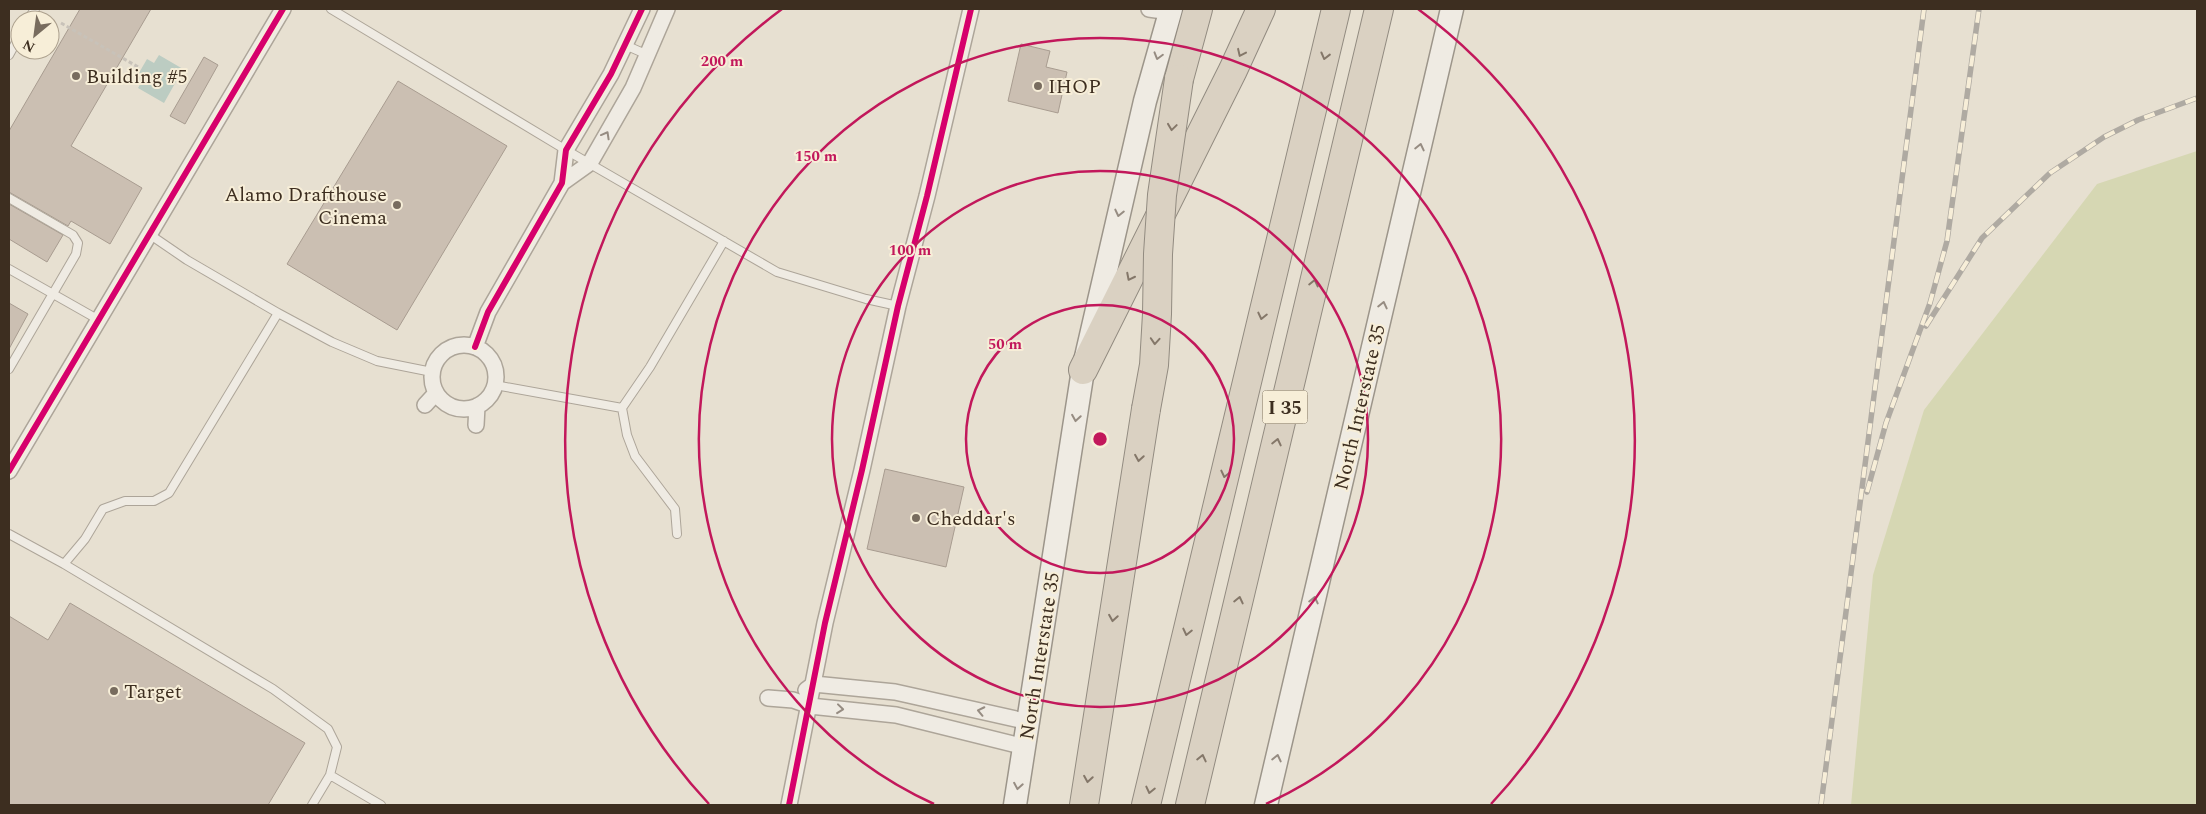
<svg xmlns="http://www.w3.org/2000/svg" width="2206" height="814" viewBox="0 0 2206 814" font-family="Spectral,serif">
<rect width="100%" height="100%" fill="#e7e0d1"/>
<path fill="#d6d7b3" d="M2197 151V805H1851L1873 575 1924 410 2097 184Z"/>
<path fill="#bcccc2" d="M159 55 183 69 164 103 138 88 142 81 136 78 147 59 154 63Z"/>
<path fill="#cbbfb2" stroke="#a89c90" d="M80 9H151L71 146 142 188 110 244 71 221 68 226 9 192V131Z
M1021 44 1050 51 1046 67 1067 72 1058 113 1008 101Z
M204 57 218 65 185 124 170 116Z
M398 81 507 146 397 330 287 264Z
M9 204 63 235 47 262 9 239Z
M9 303 28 314 9 349Z
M885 469 964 487 946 567 867 549Z
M70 603 305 743 268 805H9V616L48 640Z"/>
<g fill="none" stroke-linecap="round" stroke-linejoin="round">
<g stroke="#ada599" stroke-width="10">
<path id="lane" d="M331 9 566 150 777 272 866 299 898 306
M28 20 35 9
M625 45 648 55
M9 55 20 35
M9 198 73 235 78 243 76 254 9 369
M149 234 187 260 278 313 332 342 377 361 432 372
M9 269 99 320
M495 385 622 408
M9 534 64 564 85 539 103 509 125 501H154L169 493 278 313
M677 534 675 509 635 456 627 435 622 408 650 367 724 241
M64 564 273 689 328 729 337 747 330 775
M312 805 330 775 381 805"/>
</g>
<g stroke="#ada599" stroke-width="18">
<path id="street" d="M1149 9 1170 12
M562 183 590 163 633 88 667 9
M432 377a32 32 0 1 1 64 0a32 32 0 1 1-64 0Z
M475 347 488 312 562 183 566 150 611 74 642 9
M425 405 436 393
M476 425 477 406
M9 471 283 9
M806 690 814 684 895 692 1029 722
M768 698 793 700 810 706 896 715 1025 747
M789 805 825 623 862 470 898 306 927 196 971 9"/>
</g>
<g stroke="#9c958a" stroke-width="25">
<path id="secondary" d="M1015 805 1083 370 1145 101 1171 9
M1266 805 1452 9"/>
</g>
<g stroke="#928b80" stroke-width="30">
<path id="highway" d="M1179 79 1198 9
M1083 370 1233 70 1261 9
M1084 805 1146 409
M1146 805 1336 9
M1190 805 1379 9"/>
</g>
<path stroke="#c8c2b9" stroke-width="3" stroke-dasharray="4 2.5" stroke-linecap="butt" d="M61 23 140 68"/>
<use href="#lane" stroke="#efebe3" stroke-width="8"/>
<use href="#street" stroke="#efebe3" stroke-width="15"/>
<use href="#secondary" stroke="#efebe3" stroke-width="22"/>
<use href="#highway" stroke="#dad1c2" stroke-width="28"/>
<g stroke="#afaaa2" stroke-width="5.5">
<path id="rail" d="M1926 326 1982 238 2050 173 2104 137 2138 120 2197 98
M1867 492 1886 423 1930 303 1947 241 1979 9
M1821 805 1924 9"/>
</g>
<use href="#rail" stroke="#f7eed8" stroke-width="4" stroke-dasharray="11" stroke-linecap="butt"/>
<g stroke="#928b80" stroke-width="30" stroke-linecap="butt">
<path id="highway-bridge" d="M1146 409 1154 365 1157 314 1158 254 1162 195 1179 79"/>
</g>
<use href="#highway-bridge" stroke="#dad1c2" stroke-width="28"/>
<g stroke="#f7eed8" stroke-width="9">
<path id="cycleway" d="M475 347 488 312 562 183 566 150 611 74 642 9
M9 471 283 9
M789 805 825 623 862 470 898 306 927 196 971 9"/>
</g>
<use href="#cycleway" stroke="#d6006c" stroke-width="6"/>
</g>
<defs><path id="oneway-chevron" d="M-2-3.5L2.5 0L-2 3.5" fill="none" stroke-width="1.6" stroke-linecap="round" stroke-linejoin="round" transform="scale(1.25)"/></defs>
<g stroke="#847769">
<use href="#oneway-chevron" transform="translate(1241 53) rotate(115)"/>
<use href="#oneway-chevron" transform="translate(1325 56) rotate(104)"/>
<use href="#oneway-chevron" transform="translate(1172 127) rotate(98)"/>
<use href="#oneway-chevron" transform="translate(1130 277) rotate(117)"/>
<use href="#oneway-chevron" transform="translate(1314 283) rotate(-77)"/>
<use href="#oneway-chevron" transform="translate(1262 316) rotate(103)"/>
<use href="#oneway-chevron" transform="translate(1155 341) rotate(94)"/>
<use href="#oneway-chevron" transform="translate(1277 442) rotate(-77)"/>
<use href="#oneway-chevron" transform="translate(1139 458) rotate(99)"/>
<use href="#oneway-chevron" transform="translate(1225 474) rotate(103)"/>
<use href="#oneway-chevron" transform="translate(1239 600) rotate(-77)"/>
<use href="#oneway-chevron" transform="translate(1113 618) rotate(99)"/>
<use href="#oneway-chevron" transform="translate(1187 632) rotate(103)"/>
<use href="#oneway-chevron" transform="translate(1202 758) rotate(-77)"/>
<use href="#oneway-chevron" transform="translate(1088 779) rotate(99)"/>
<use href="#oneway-chevron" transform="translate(1150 790) rotate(103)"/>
</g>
<g stroke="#968c82">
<use href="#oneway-chevron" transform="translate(1158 56) rotate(106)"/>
<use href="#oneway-chevron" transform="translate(606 135) rotate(-61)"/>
<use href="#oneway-chevron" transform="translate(1420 147) rotate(-77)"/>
<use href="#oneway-chevron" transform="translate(1119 213) rotate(103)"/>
<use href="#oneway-chevron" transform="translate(1383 305) rotate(-77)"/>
<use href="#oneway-chevron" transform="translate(1076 418) rotate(99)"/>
<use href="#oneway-chevron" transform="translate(1314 600) rotate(-77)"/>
<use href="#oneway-chevron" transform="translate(840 709) rotate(6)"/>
<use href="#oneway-chevron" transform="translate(981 711) rotate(-168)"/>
<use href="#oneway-chevron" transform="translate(1277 758) rotate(-77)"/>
<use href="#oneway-chevron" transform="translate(1018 786) rotate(100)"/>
</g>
<g fill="none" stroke="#c2185b" stroke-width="2.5">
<circle cx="1100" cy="439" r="134"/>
<circle cx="1100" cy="439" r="268"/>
<path d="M934 804A401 401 0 1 1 1266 804"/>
<path d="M709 804A535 535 0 0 1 782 9M1418 9A535 535 0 0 1 1491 804"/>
</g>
<g fill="#786c5e" stroke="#f7eed8" stroke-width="2">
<circle cx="76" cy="76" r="5"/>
<circle cx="1038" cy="86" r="5"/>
<circle cx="397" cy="205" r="5"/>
<circle cx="916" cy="518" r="5"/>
<circle cx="114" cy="691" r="5"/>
</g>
<g text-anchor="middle" stroke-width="4" stroke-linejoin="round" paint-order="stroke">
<rect fill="#f7eed8" stroke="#756857" stroke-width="1" x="1262.5" y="390.5" width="45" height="33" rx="4"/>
<g font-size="19" font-weight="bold" fill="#3d2e20">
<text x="1285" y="414">I 35</text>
</g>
<g font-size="20" fill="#3d2e20" stroke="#f7eed8" text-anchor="start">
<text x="86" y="83">Building #5</text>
<text x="1048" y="93">IHOP</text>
<text x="387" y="201" text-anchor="end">Alamo Drafthouse<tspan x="387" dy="23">Cinema</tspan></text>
<text x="926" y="525">Cheddar's</text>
<text x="124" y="698">Target</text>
</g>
<g font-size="20" fill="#3d2e20" stroke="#f7eed8">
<text transform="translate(1359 407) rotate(-77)" y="7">North Interstate 35</text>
<text transform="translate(1039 656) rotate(-81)" y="7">North Interstate 35</text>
</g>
</g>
<circle cx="1100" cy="439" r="8" fill="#c2185b" stroke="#f7eed8" stroke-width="2.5"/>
<g font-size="15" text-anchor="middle" font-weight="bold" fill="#c2185b" stroke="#f7eed8" stroke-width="4" stroke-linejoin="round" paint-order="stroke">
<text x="722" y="66">200 m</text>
<text x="816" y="161">150 m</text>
<text x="910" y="255">100 m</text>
<text x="1005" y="349">50 m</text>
</g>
<rect width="2206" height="814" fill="none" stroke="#3d2e20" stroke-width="20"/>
<g transform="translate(35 35) rotate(209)"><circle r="24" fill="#f7eed8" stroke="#ada18e"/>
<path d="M0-4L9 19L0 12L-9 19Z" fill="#786c5e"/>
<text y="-8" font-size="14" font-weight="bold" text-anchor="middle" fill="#3d2e20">N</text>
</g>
</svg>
